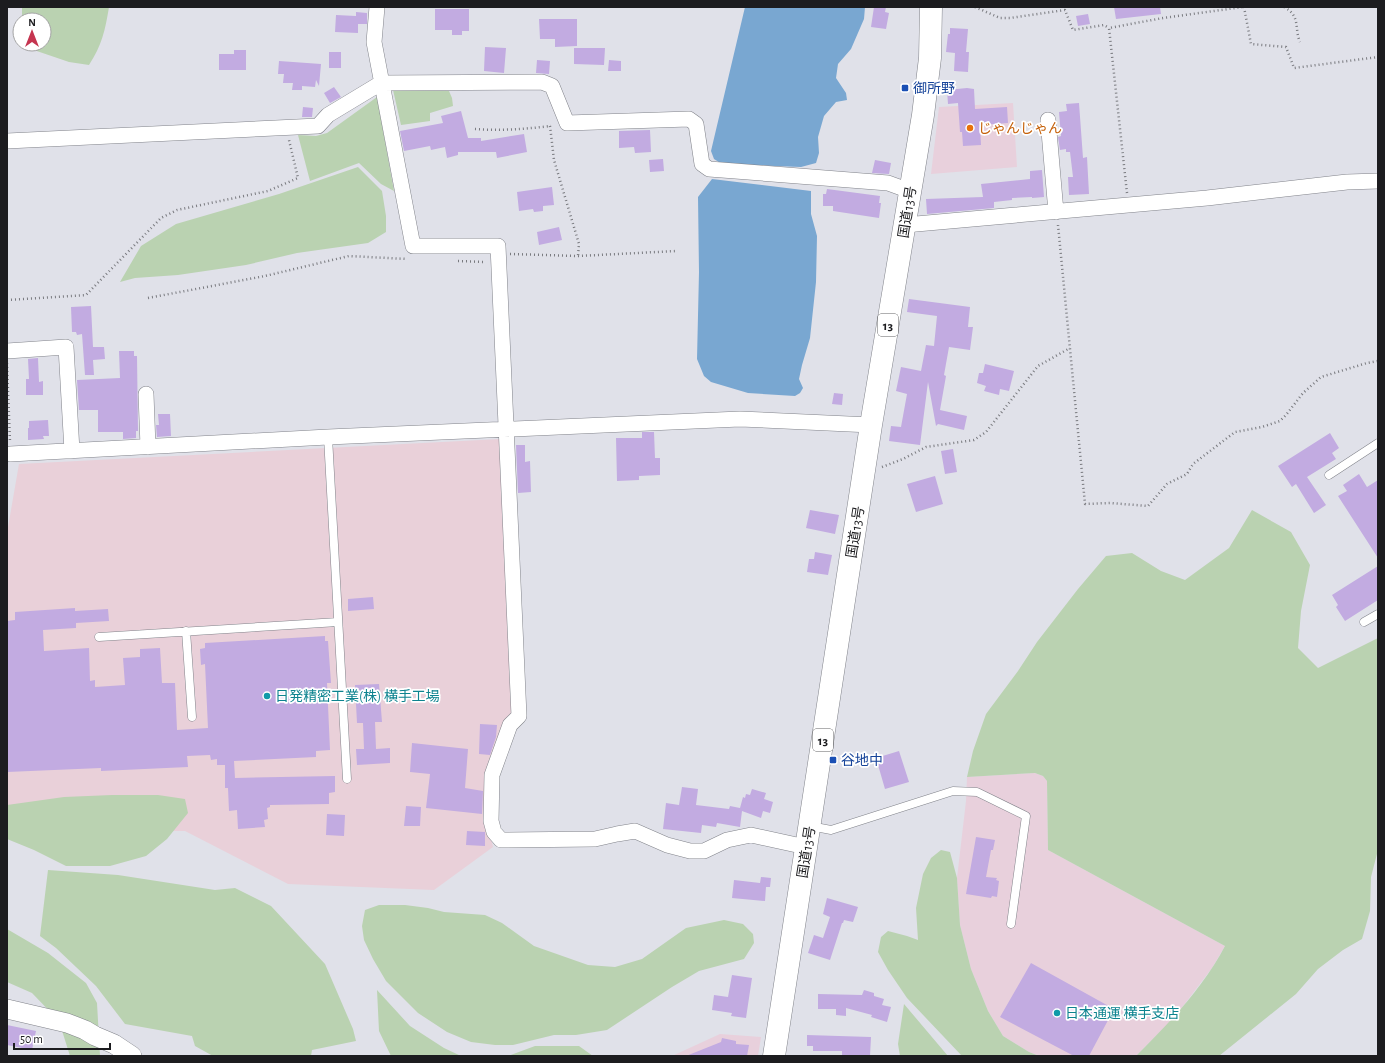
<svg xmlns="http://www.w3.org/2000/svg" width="1385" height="1063" viewBox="0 0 1385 1063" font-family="'Alegreya Sans','Noto Sans JP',sans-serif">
<rect width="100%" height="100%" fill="#e0e1e9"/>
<path fill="#e8d0dc" d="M1013 103 1017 167 931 174 939 107Z
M1035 773 1043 776 1047 781 1048 850 1225 946 1212 968 1174 1018 1136 1056H1039L1029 1052 1003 1036 988 1011 971 969 960 925 957 878 966 801 967 777Z
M720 1034 761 1037 758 1056H672Z"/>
<path fill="#e9d0d9" d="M500 439 514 712 487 821 493 847 434 890 288 884 185 831 7 830V533L19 464Z"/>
<path fill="#bad2b1" d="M22 7H109C105 31 102 45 89 65L69 62 25 47V44H44V20H22Z
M393 90 449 91 452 98 453 106 430 113V121L401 125Z
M377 97 394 191 381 184 359 163 310 181 298 135 316 136 327 133Z
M358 167 382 191 386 216V232L368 243 297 253 246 265 178 275 135 278 120 282 141 246 176 224 279 194Z
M1252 510 1291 532 1310 565 1301 611 1298 648 1318 668 1378 638V850L1371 877 1370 911 1362 939 1343 950 1318 969 1296 994 1219 1056H1136C1169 1023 1203 988 1225 946L1048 850 1047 781 1043 776 1035 773 967 777 973 751 986 714 1018 671 1037 642 1078 589 1106 556 1132 553 1161 571 1185 580 1229 548Z
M112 795H158L185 799 188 813 167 839 146 856 110 866H66L34 850 7 839V805L64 797Z
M941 850 950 852 957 878 960 925 971 969 988 1011 1003 1036 1029 1052 1039 1056H962L907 998 888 970 878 952 881 937 888 931 907 936 918 940 916 908 923 874 931 858Z
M48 870 118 875 215 890 235 888 271 906 325 964 353 1029 356 1041 312 1050 311 1056H213L195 1046 192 1036 125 1024 96 986 56 948 40 936Z
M379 905H405L428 908 444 912 485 915 502 923 534 946 588 965 615 967 642 959 686 928 724 920 743 924 753 934 754 943 744 959 699 971 672 987 607 1030 576 1035H554L513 1045H495L471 1042 447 1032 418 1013 386 981 373 959 364 940 362 926 365 910Z
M7 929 48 953 86 983 97 1003 100 1056H70L59 1021 32 993 7 982Z
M377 990 410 1026 444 1048 461 1056H391L379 1031Z
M904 1004 948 1056H900L898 1044Z
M535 1046H579L593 1056H508Z"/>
<path fill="#79a7d1" d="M745 7H865L864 19 851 49 838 64 836 78 846 93 847 100 836 102 824 116 818 137 819 153 816 163 801 167 722 164 714 159 711 151Z
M712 179 811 191V214L817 236 816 282 810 338 802 365 799 379 803 388 800 393 795 396 748 393 711 382 704 376 697 359 699 272 698 197Z"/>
<path fill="#c2abe1" d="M874 7H886L885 12 889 13 886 29 871 27Z
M1114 7H1160L1161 14 1116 19Z
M435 9H469V31H462V35H452V30H435Z
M356 12 367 13V24H358V33L335 32 336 15 356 16Z
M1088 14 1090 24 1078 26 1076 16Z
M539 19H577V46L555 47V39H540Z
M950 28 968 29 966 52H969L968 72 954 71 955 53 946 52 948 34H950Z
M485 47 506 48 504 73 484 71Z
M574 48H605L604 65 574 64Z
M234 50H246V70H219V54H234Z
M329 52H341V68H329Z
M537 60 550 61 549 74 536 73Z
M609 60 621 61V71H608Z
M279 61 321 64 319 86 316 80 315 87 302 86V90H292L293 83H283L284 74H278Z
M334 87 341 97 330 103 324 93Z
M967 88 974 89 975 109 1007 107 1008 123 980 125 981 145 963 146 962 132H960L958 103 948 104 947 90Z
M1079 103 1083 158 1087 157 1089 194 1069 195 1068 177H1073L1070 152H1066V149L1060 150 1058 137 1061 136 1059 112 1067 111 1066 104Z
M303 107 313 108 312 117H302Z
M461 111 468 138H481V141L524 134 527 152 497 158 496 152H458V155L447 158 445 147 431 150 430 146 404 151 400 131 443 123 441 116Z
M650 130 651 152 635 153 634 147 619 148V131Z
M663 159 664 171 650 172 649 160Z
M875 160 891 163 889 174 872 173Z
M1042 170 1044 197 1032 198V197L1012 198V200L994 202V208L927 214 926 199 983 197 981 184 1030 179V171Z
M552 187 554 205 543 206V211L534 212 533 209 519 211 517 192Z
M827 189 880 196 879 203H881L879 218 833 211V206H823V194H826Z
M559 227 562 240 539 245 537 232Z
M909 299 970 307 968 327H973L970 350 949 347 944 375 946 376 940 410 967 416 964 430 938 424 936 426 928 382 920 445 889 441 891 426 901 427 907 394 896 391 901 367 921 371 926 345 934 346 937 316 907 312Z
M91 306 93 347H104L105 359 93 360 94 375H85L82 334 77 335 76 332H72L71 307Z
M119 351H134V356H137L138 431H136V438L123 439V432H98V410H79L77 380 120 378Z
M38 358 39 382 43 381V395H26V379H29L28 359Z
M985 364 1014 371 1009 391 1000 389 999 395 984 391 986 386 977 383 979 373H983Z
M834 393 843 394 842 405 832 404Z
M158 414H170L171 436 157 437 156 425H159Z
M48 420 49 436H43L44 439 28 440V428H29V421Z
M642 432H654L655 458H660V475L639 476V480L617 481 616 438H642Z
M1330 433 1339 448 1332 453 1336 459 1307 477 1326 505 1314 513 1296 484 1292 487 1278 466Z
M516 445H525V462L530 461 531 492 518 493Z
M953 449 957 472 945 474 941 451Z
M1359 474 1367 487 1378 480V558L1338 496 1347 491 1343 485Z
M935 476 943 504 916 512 907 484Z
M810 510 839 515 835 534 806 528Z
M815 552 832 555 828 575 807 572 809 559H814Z
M1378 566V600L1345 621 1336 607 1338 605 1332 595Z
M373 597 374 609 348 611V599Z
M75 608V611L108 609 109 621 76 623V628L43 630 44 651 89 648 90 681 95 680V687L125 685 123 658 140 657V649L160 648 162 683H175L177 730 208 728 205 664 201 665 200 649 205 648V643L325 636V641H328L331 683H327L330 750 316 751V757L234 761 235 778 335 776V792L329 793V804L270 805V807L267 808 268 819 264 820 265 827 238 829 237 810 229 811 228 788H225V765H217V759L211 760 210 755 187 756 188 767 101 771V768L7 772V621L15 620V612Z
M379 684 382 722H375L376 749 390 748V763L357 765 356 749H364L363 723H357L355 685Z
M480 724 497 725 496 737 490 755 479 754Z
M412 743 468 749 465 788 483 791 482 814 426 808 430 774 410 772Z
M899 751 909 782 885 789 876 758Z
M682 787 698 789 696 805 729 809 730 806 740 808 743 797 745 798 746 794 750 795 752 789 766 793 764 799 773 802 770 813 763 811 761 818 742 811 740 827 717 823 716 827 702 825 701 833 663 829 666 803 679 805Z
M406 806 421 807 420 826H404Z
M327 814 345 815 344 836 326 835Z
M467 831 485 832V846L466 845Z
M976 837 995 840 993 850H991L986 877 997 878 996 880 999 881 997 897 992 896 991 898 966 894Z
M761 877 771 878 770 887H766L765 901 732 898 734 880 760 883Z
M827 898 858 907 853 922 844 920 843 923H842L830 960 808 953 814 935 823 938 830 917 823 914Z
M1031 963 1114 1009 1089 1056H1074L1000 1017Z
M732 975 752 978 746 1018 731 1016 732 1013 712 1010 714 995 728 997Z
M864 990 874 993V996L884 999 882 1005 891 1007 887 1022 871 1017 872 1015 846 1008V1016L836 1015V1009H818V994L862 995Z
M7 1025 36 1031 32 1050 7 1045Z
M807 1035 871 1037 870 1056H849V1055H842V1051H813V1046H807Z
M722 1038 736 1041V1044L749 1045 747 1056H686L721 1042Z"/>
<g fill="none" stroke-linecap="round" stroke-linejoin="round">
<g stroke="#81838a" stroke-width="9">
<path id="service" d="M328 437 347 779
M1329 475 1378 443
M1364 622 1378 614
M186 631 192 717
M99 637 338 622
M810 826 831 830 953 791 977 792 1026 816 1011 924"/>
</g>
<g stroke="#81838a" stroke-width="16">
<path id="minor" d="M377 7 374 42 413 246H498L519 716 510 725 492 775 491 821 494 832 501 840 595 839 617 834 635 831 667 845 690 851H704L727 840 751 835 806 847
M1048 120 1056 212
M7 141 318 126 328 115 381 83 542 82 552 86 567 123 689 119 696 124 702 164 709 169 888 183 910 191
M905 225 1207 198 1347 182 1378 181
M7 351 66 347 72 451
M146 394 148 447
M10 454 328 437 740 419 871 425"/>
</g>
<g stroke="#81838a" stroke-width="20">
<path id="tertiary" d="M7 1009 67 1023 85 1030 95 1036 114 1044 132 1056"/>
</g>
<g stroke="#81838a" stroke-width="23">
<path id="trunk" d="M774 1056 871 425 923 115 930 58 931 7"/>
</g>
<path stroke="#797a7f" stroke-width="2.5" stroke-dasharray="1 3" stroke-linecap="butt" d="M975 7 1000 18H1010L1065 10 1073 30 1104 25 1109 28
M1244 7 1251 44 1286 47 1294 68 1378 57
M1284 7C1301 16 1294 28 1300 42
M550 126 554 160 579 244 578 256
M475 129C500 131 525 129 551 126
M1127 193 1109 28 1163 18 1243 7
M1058 225 1085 504 1110 503 1148 506 1167 484 1187 474 1193 464 1235 432 1262 427 1280 421 1286 415 1303 393 1321 377 1367 363 1378 361
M510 254 578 256 677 251
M458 261 485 262
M148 298 265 276 349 256 407 259
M7 300 86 295 161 218 177 210 268 191 298 178 289 140
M7 363 10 442
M882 467 903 459 926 447 974 440 986 432 1038 366 1070 348"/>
<use href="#service" stroke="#fff" stroke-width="8"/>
<use href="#minor" stroke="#fff" stroke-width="15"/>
<use href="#tertiary" stroke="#fff" stroke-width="19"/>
<use href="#trunk" stroke="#fff" stroke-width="22"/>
</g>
<g fill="#1a4fb4" stroke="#fff" stroke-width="1.5">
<rect x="901" y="84" width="8" height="8" rx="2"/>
<rect x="829" y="756" width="8" height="8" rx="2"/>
</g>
<circle fill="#e8710a" stroke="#fff" stroke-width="1.5" cx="970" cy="128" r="4"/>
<g fill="#0f9aa8" stroke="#fff" stroke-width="1.5">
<circle cx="267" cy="696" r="4"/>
<circle cx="1057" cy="1013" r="4"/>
</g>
<g text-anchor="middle" stroke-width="3.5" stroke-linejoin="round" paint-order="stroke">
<g fill="#fff" stroke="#606062" stroke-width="1">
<rect x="878" y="314" width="20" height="22" rx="3"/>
<rect x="813" y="729" width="20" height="22" rx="3"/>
</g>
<g font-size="13" font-weight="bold" fill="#1c1c1f">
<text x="888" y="330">13</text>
<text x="823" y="745">13</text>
</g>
<g font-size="14" fill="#164399" stroke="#fff" text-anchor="start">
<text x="913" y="93">御所野</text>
<text x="841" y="765">谷地中</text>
</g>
<g font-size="14" fill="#c56008" stroke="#fff" text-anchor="start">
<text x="978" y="133">じゃんじゃん</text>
</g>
<g font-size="14" fill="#1c1c1f" stroke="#fff">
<text transform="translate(907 212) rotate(-81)" y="5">国道13号</text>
<text transform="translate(855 532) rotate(-81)" y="5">国道13号</text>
<text transform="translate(806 852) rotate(-81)" y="5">国道13号</text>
</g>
<g font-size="14" fill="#0d838f" stroke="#fff" text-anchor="start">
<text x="275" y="701">日発精密工業(株) 横手工場</text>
<text x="1065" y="1018">日本通運 横手支店</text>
</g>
</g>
<rect width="1385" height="1063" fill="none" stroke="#1c1c1f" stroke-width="16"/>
<g transform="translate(32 32)"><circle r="19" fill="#ffffff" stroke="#a4a4a5"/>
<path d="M0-3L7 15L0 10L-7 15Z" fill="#c53550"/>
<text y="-6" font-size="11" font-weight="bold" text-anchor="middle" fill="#1c1c1f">N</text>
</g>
<path d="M14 1043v6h96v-6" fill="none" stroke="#1c1c1f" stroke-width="2"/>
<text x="20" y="1043" font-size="12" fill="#1c1c1f" stroke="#ffffff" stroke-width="3" paint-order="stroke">50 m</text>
</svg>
